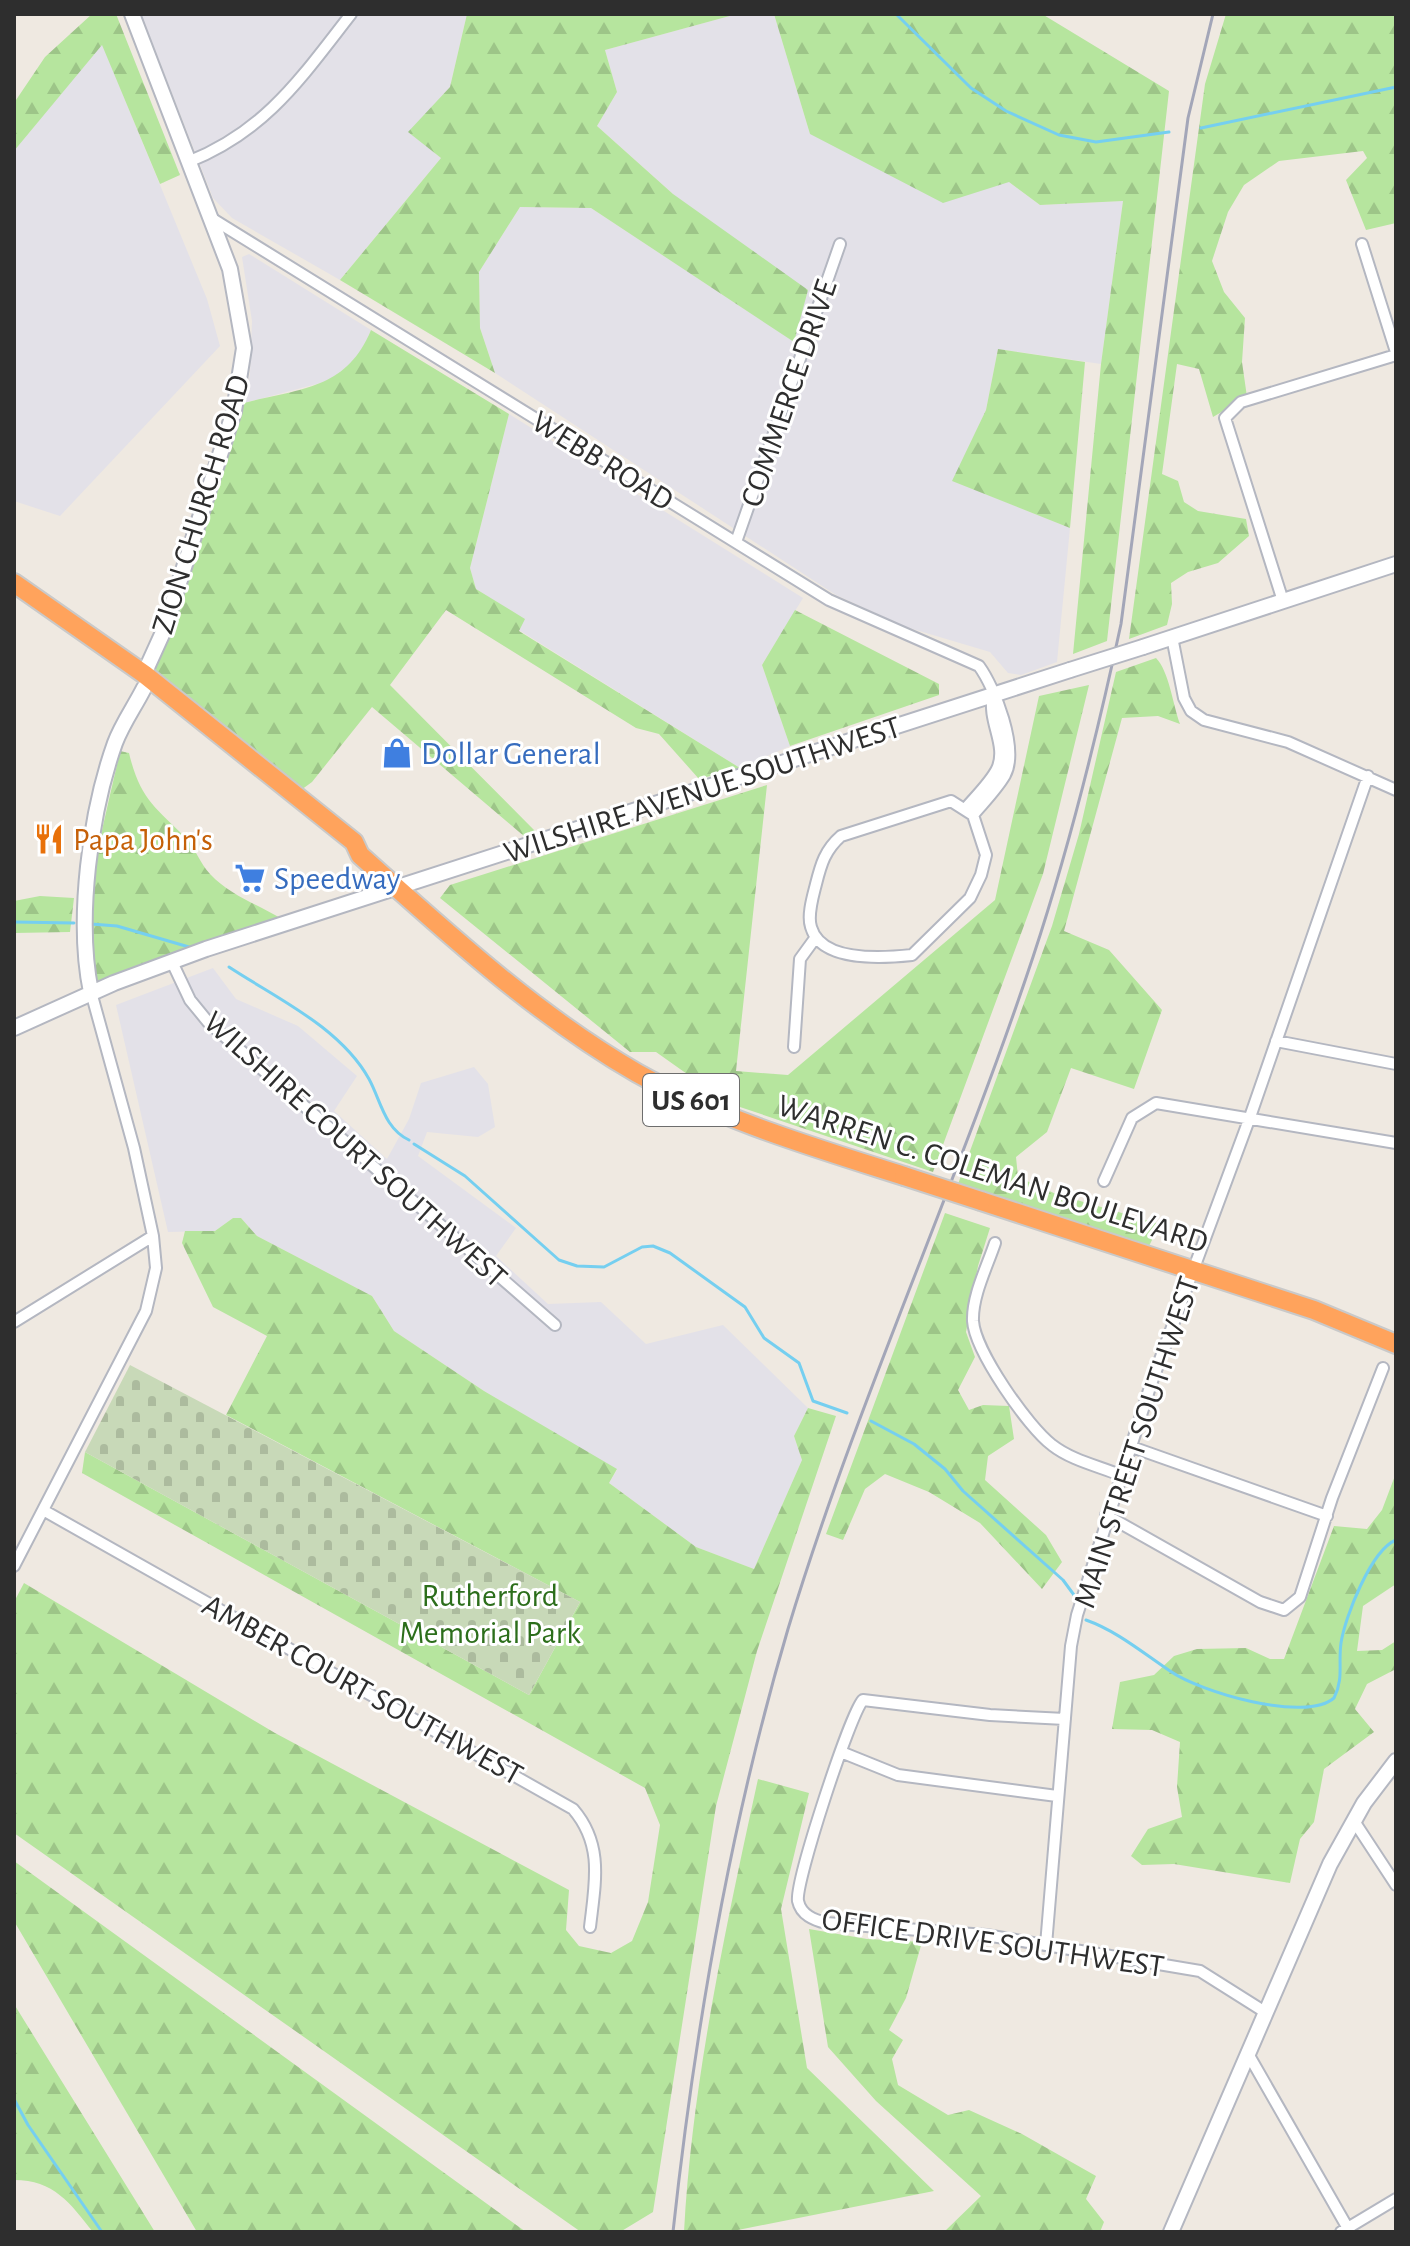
<svg xmlns="http://www.w3.org/2000/svg" width="1410" height="2246" viewBox="0 0 1410 2246" font-family="'Alegreya Sans',sans-serif">
<defs>
<pattern id="forest-firs" width="22" height="20" patternUnits="userSpaceOnUse" patternTransform="scale(2)"><rect width="22" height="20" fill="#b6e59e"/><path d="M5 1l3.5 6h-7zM16 11l3.5 6h-7z" fill="#9dc588"/></pattern>
<pattern id="cemetery-stones" width="16" height="16" patternUnits="userSpaceOnUse" patternTransform="scale(2)"><rect width="16" height="16" fill="#c8d9b8"/><path d="M2 7V4a2 2 0 0 1 4 0v3zM10 15v-3a2 2 0 0 1 4 0v3z" fill="#acbb9e"/></pattern>
</defs>
<rect width="100%" height="100%" fill="#efe9e1"/>
<path fill="#e3e1e8" d="M141 14H467L450 87 409 132 441 158 340 280 232 218 213 198Z
M737 14H774L810 134 1009 182 1040 205 1123 201 1101 364 998 349 986 410 953 481 1070 528 1057 662 1021 675 1008 673 990 652 906 627 836 595 495 373 480 328 479 272 520 207 591 208 793 341 673 194 597 126 617 92 605 50Z
M102 44 207 299 220 346 60 516 14 501V151Z
M249 254 371 330 360 357 328 381 244 403 250 373 252 321 242 257Z
M509 414 803 598 762 665 790 746 740 768 519 630 524 619 476 589 470 568Z
M213 968 236 999 298 1026 357 1076 334 1111 387 1159 409 1119 421 1083 474 1067 488 1084 495 1127 478 1137 427 1132 418 1156 516 1228 496 1256 548 1304 601 1302 646 1344 723 1325 808 1408 794 1436 802 1460 754 1569 696 1547 609 1483 617 1470 484 1391 394 1331 372 1296 257 1236 241 1218H233L215 1231 168 1232 116 1005Z"/>
<path fill="url(#forest-firs)" d="M92 14H116L180 175 160 184 102 45 14 151V103L45 57Z
M467 14H737L605 50 617 92 597 126 673 194 808 290 794 342 591 208 520 207 479 272 480 328 495 373 340 280 441 158 408 132 450 87Z
M774 14H1042L1169 91 1107 641 1073 654 1101 364 1123 201 1040 205 1009 182 943 203 810 134Z
M1226 14H1396V223L1366 230 1346 180 1367 158 1363 151 1279 161 1244 185 1228 212 1212 261 1224 292 1245 318 1242 362 1247 397 1213 417 1199 369 1177 364 1162 474 1178 481 1184 502 1198 511 1246 519 1249 536 1218 563 1188 572 1171 583 1172 604 1167 625 1129 639 1205 84Z
M371 330 509 414 470 568 476 589 525 619 519 631 740 768 699 779 659 734 636 728 446 610 390 685 535 831 525 837 372 707 312 782 301 790 150 671 159 660 244 403C301 388 346 390 371 330Z
M998 349 1085 362 1070 528 952 481 986 410Z
M795 610 939 684V695L790 746 762 665Z
M1156 658C1169 671 1173 705 1180 724L1158 716 1122 718 1064 931 1109 950 1162 1010 1134 1089 1071 1068 1047 1132 1016 1157 1018 1177 1056 1194 1160 1224 1149 1246 958 1184 1052 926 1079 834 1116 672Z
M1089 685 1043 874 933 1172 728 1103 656 1052H630L440 898 450 885 767 785 736 1071 788 1075 995 900 1039 696Z
M120 751 129 753C140 799 155 807 186 838 195 848 200 863 210 874 231 896 257 904 282 919L97 982C78 907 104 826 120 751Z
M40 896 74 898 70 932 14 933V901Z
M945 1213 990 1228 978 1266 966 1332 975 1357 958 1390 969 1410 983 1405 1009 1406 1014 1439 988 1456 985 1480 1046 1535 1062 1562 1042 1589 980 1523 929 1492 885 1474 865 1489 843 1540 826 1534Z
M233 1218H241L257 1236 372 1296 394 1331 484 1391 617 1469 609 1483 696 1547 754 1569 802 1460 794 1436 808 1408 836 1416 757 1651 716 1806 653 2212 620 2232H581L14 1833V1602L24 1583 275 1733 569 1890 566 1930 579 1946 611 1953 632 1941 648 1902 660 1825 645 1788 82 1473 85 1452 529 1695 580 1602 226 1415 267 1336 213 1307 182 1243 185 1231H215Z
M1396 1473V1584L1363 1606 1357 1651 1382 1650 1396 1641V1669L1367 1684 1355 1709 1374 1732 1324 1769 1314 1822 1300 1839 1290 1883 1174 1864 1142 1865 1131 1856 1148 1829 1182 1817 1177 1787 1180 1742 1152 1730 1112 1729 1120 1682 1154 1675 1174 1656 1197 1649 1246 1648 1270 1659H1284L1334 1526 1367 1529 1382 1510Z
M758 1779 809 1793 781 1909 807 2068 934 2191 728 2232H684C692 2082 726 1926 758 1779Z
M14 1861 526 2232H197L14 1921Z
M809 1929 867 1939 922 1942 906 1998 889 2030 903 2040 892 2059 898 2085 948 2115 969 2110 1022 2134 1096 2176 1086 2199 1104 2222 1100 2232H944L981 2196 876 2101 828 2047Z
M14 2004 155 2232H93C70 2203 54 2180 14 2180Z"/>
<path fill="url(#cemetery-stones)" d="M130 1365 580 1602 529 1695 85 1452Z"/>
<g fill="none" stroke-linecap="round" stroke-linejoin="round">
<path stroke="#75cff0" stroke-width="3" d="M896 14 971 88 1006 111 1059 135 1096 142 1169 132
M1201 128 1396 87
M14 922 74 923
M91 924 117 926 189 947
M229 967C276 998 340 1027 369 1079 381 1101 384 1128 409 1140
M414 1144 465 1176 559 1260 577 1266 604 1267 642 1247 653 1246 670 1253 745 1307 764 1338 799 1363 813 1401 847 1413
M871 1421 914 1444 945 1469 963 1491 1063 1580 1074 1595
M1086 1620C1117 1631 1143 1653 1170 1671 1200 1692 1305 1723 1334 1698 1344 1678 1338 1664 1341 1643 1345 1617 1371 1550 1396 1540
M14 2099 28 2125 102 2232"/>
<g stroke="#b4b7c1" stroke-width="14">
<path id="street" d="M188 162C266 131 301 78 351 14
M211 218 829 600 979 666C995 688 1019 749 1005 775 997 789 984 802 973 815
M1362 244 1396 352
M736 542 840 244
M1283 601 1225 418 1241 402 1396 355
M1172 637 1184 698 1191 711 1204 720 1288 742 1396 790
M951 801 973 815 986 855 981 875 970 898 912 955C884 958 821 963 811 927 807 915 813 896 816 884 821 864 825 850 841 836Z
M965 809C975 797 990 783 997 769 1008 745 987 722 993 695
M172 962 190 1000 208 1022 555 1325
M1276 1041 1396 1064
M794 1047 800 959 816 937
M1104 1181 1132 1118 1156 1103 1396 1143
M995 1243C987 1267 972 1296 973 1321 975 1351 1028 1427 1052 1445 1071 1460 1098 1466 1120 1475
M14 1322 153 1236
M1129 1446 1327 1516
M43 1510 573 1809C604 1845 595 1883 590 1927
M1106 1515 1260 1602 1284 1610 1300 1597 1332 1498 1383 1368
M14 1566 146 1311 156 1268 153 1236 134 1148 91 992
M1065 1719 990 1715 863 1700C850 1714 795 1882 798 1901 801 1915 814 1920 826 1923L986 1935 1200 1971 1265 2012
M841 1752 898 1775 1057 1796
M1354 1821 1396 1885
M1046 1945 1071 1646 1077 1615 1151 1384 1250 1117 1368 776
M1247 2052 1350 2232
M1341 2232 1396 2199"/>
</g>
<g stroke="#b4b7c1" stroke-width="18">
<path id="secondary" d="M132 14 230 269 244 348 234 411 164 630 144 674
M1143 647 1396 564
M91 992C76 920 90 813 115 743 122 724 135 706 144 688
M14 1028 114 983 206 949 1070 670
M1171 2232 1330 1864 1364 1803 1396 1761"/>
</g>
<g stroke="#c9c9c9" stroke-width="22">
<path id="highway" d="M14 583 144 674 354 842 360 855C446 932 536 1015 637 1073 721 1120 813 1147 904 1176
M981 1201 1314 1310 1396 1344"/>
</g>
<use href="#street" stroke="#fff" stroke-width="10"/>
<use href="#secondary" stroke="#fff" stroke-width="14"/>
<use href="#highway" stroke="#ffa35c" stroke-width="18"/>
<path stroke="#a3a6b8" stroke-width="3" d="M673 2232C695 2029 730 1825 788 1629 857 1401 958 1183 1033 957 1069 848 1097 736 1121 624L1188 118 1213 14"/>
<g stroke="#b4b7c1" stroke-width="18" stroke-linecap="butt">
<path id="secondary-bridge" d="M1070 670 1143 647"/>
</g>
<g stroke="#c9c9c9" stroke-width="22" stroke-linecap="butt">
<path id="highway-bridge" d="M904 1176 981 1201"/>
</g>
<use href="#secondary-bridge" stroke="#fff" stroke-width="14"/>
<use href="#highway-bridge" stroke="#ffa35c" stroke-width="18"/>
</g>
<defs>
<g id="shop-bare" transform="scale(2.4)"><path d="M-5-2.5h2.3a2.7 3.5 0 0 1 5.4 0H5L5.5 6h-11ZM-1.5-2.5h3a1.5 2.3 0 0 0-3 0Z" fill="#3f7fe0" stroke="#fff" stroke-width="2.5" paint-order="stroke"/></g>
<g id="restaurant-bare" transform="scale(2.4)"><path d="M-5-6h1v4h1v-4h1v4h1v-4h1v5L-1.5 .5V6h-2V.5L-5-1ZM5-6V6H3V1.5H1.5Q1.5-4 5-6Z" fill="#e8710a" stroke="#fff" stroke-width="2.5" paint-order="stroke"/></g>
<g id="supermarket-bare" transform="scale(2.4)"><path d="M-6-5.5h2.5l.6 2H6L4.5 2H-2.5L-4.4-4H-6ZM-1.5 3.2a1.3 1.3 0 1 0 .1 0ZM3 3.2a1.3 1.3 0 1 0 .1 0Z" fill="#3f7fe0" stroke="#fff" stroke-width="2.5" paint-order="stroke"/></g>
</defs>
<g fill-rule="evenodd">
<use href="#shop-bare" x="397" y="753"/>
<use href="#restaurant-bare" x="49" y="839"/>
<use href="#supermarket-bare" x="250" y="878"/>
</g>
<g text-anchor="middle" stroke-width="6" stroke-linejoin="round" paint-order="stroke">
<rect fill="#fff" stroke="#6d6d6d" stroke-width="2" x="643" y="1074" width="96" height="52" rx="6"/>
<g font-size="30" font-weight="bold" fill="#2e2e2e">
<text x="691" y="1110">US 601</text>
</g>
<g font-size="32" fill="#2e2e2e" stroke="#fff">
<text transform="translate(788 393) rotate(-71)" y="11">COMMERCE DRIVE</text>
<text transform="translate(603 460) rotate(32)" y="11">WEBB ROAD</text>
<text transform="translate(200 504) rotate(-73)" y="11">ZION CHURCH ROAD</text>
<text transform="translate(702 789) rotate(-18)" y="11">WILSHIRE AVENUE SOUTHWEST</text>
<text transform="translate(356 1149) rotate(42)" y="11">WILSHIRE COURT SOUTHWEST</text>
<text transform="translate(993 1173) rotate(18)" y="11">WARREN C. COLEMAN BOULEVARD</text>
<text transform="translate(1136 1442) rotate(-72)" y="11">MAIN STREET SOUTHWEST</text>
<text transform="translate(363 1689) rotate(29)" y="11">AMBER COURT SOUTHWEST</text>
<text transform="translate(993 1942) rotate(8)" y="11">OFFICE DRIVE SOUTHWEST</text>
</g>
<g font-size="32" fill="#366cbe" stroke="#fff" text-anchor="start">
<text x="421" y="764">Dollar General</text>
<text x="274" y="889">Speedway</text>
</g>
<g font-size="32" fill="#c56008" stroke="#fff" text-anchor="start">
<text x="73" y="850">Papa John's</text>
</g>
<g font-size="32" fill="#2c6e1b" stroke="#fff">
<text x="490" y="1606">Rutherford<tspan x="490" dy="37">Memorial Park</tspan></text>
</g>
</g>
<rect width="1410" height="2246" fill="none" stroke="#2e2e2e" stroke-width="32"/>
</svg>
